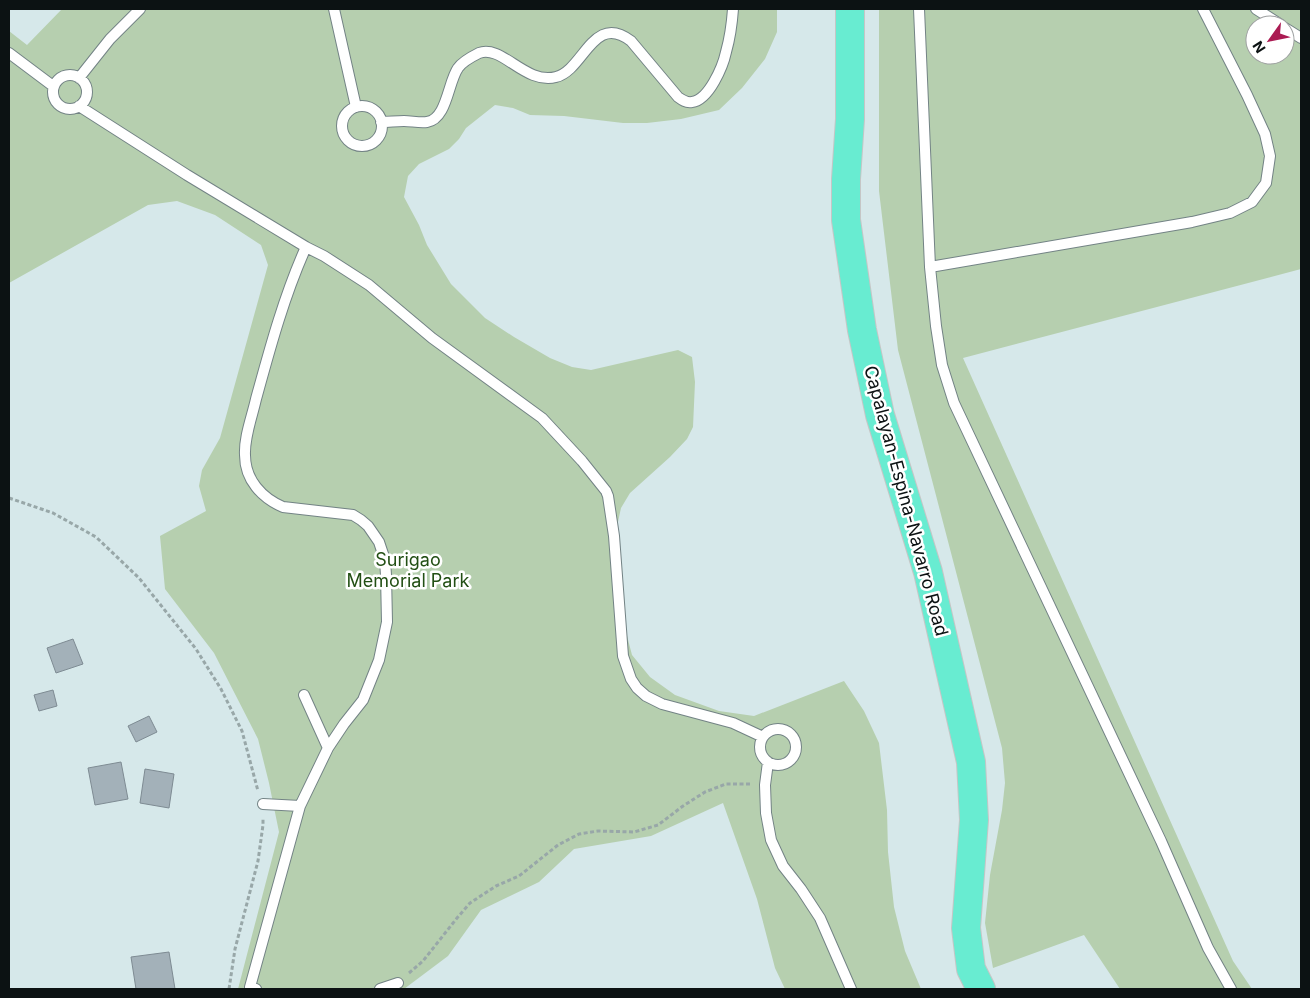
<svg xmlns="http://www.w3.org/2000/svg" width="1310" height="998" viewBox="0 0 1310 998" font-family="Inter,sans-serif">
<rect width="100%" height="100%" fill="#d6e8ea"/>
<path fill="#b6cfaf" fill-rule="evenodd" d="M62 9H777V32L765 59 742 88 719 110 681 119 647 123H623L564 116 530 115 513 108 495 105 466 128 459 139 449 149 419 164 408 176 404 197 419 225 427 245 451 284 485 318 514 337 550 358 572 367 591 370 678 350 692 357 695 382 693 427 687 439 670 457 630 493 621 508 616 531 626 632 632 655 650 677 675 695 719 711 754 716 844 681 864 711 879 743 887 810 888 852 894 907 905 951 921 989H785L775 968 757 899 723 803 651 836 574 849 539 882 481 910 448 956 404 989H238L279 832 269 783 258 739 214 653 165 589 160 536 206 511 199 486 202 470 220 438 268 265 261 245 215 215 177 201 148 205 9 283V31L27 45Z
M879 9H1301V269L963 358 1233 961 1252 989H1120L1084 935 993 968 985 923 990 875 1002 810 1005 783 1002 748 898 350 879 191ZM1255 25H1285V55H1255Z"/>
<path fill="#a3b1b9" stroke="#7e8b93" d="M73 639 83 664 56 673 47 648Z
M53 690 57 706 39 711 34 695Z
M149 716 157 732 136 742 128 726Z
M121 762 128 799 95 805 88 768Z
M145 769 174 774 169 808 140 803Z
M169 952 175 989H136L131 957Z"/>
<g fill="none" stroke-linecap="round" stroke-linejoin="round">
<g stroke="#738385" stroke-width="12">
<path id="lane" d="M334 9 356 107
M919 9 930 267 936 326 942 365 954 403 1161 841 1208 948 1231 989
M1256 9 1281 25
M1285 28 1301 38
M9 53 53 86
M53 92a17 17 0 1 1 34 0a17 17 0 1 1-34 0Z
M79 78 110 39 140 9
M79 106 187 175 306 247 324 256 369 285 432 338 542 418 582 461 606 491 608 496 614 536 623 656 631 679 637 688 646 696 662 704 733 723 763 737
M342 126a20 20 0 1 1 40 0a20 20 0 1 1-40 0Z
M381 122C389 122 396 121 404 121 411 121 420 123 427 122 447 119 448 82 458 68 462 62 473 56 479 53 502 44 525 85 556 77 584 70 593 12 631 41L678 97C682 100 686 103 692 102 709 100 723 66 726 52 730 38 732 23 733 9
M930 267 1192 222 1230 213 1252 202 1266 183 1270 156 1265 134 1247 95 1203 9
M304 695 328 748
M760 747a18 18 0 1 1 36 0a18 18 0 1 1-36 0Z
M768 762 765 785 766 813 771 840 783 866 801 889 820 918 851 989
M263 804 300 806
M256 989 250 987 300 806 328 748 344 724 363 700 379 660 387 622 386 575 385 560 379 542 368 526 361 520 353 515 283 507C262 498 245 480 245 455 244 437 252 417 256 399 270 348 284 296 306 247
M380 989 398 983"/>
</g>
<g stroke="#c5c6c6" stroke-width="30">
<path id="primary" d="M850 9V119L846 179V220L862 330 880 415 928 572 971 762 974 820 966 928 971 969 981 989"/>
</g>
<path stroke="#98a7a8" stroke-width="3" stroke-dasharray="4 2.5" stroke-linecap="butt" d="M9 498 53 513 96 537 139 578 196 649 221 689 242 731 258 791
M409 973 423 961 457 918 470 903 496 886 519 876 558 845 579 834 598 831 634 832 658 825 683 806 705 792 726 784H750
M229 989 235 949 258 861 263 825V819"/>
<use href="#lane" stroke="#fff" stroke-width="10"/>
<use href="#primary" stroke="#68ecd1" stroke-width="28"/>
</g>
<g text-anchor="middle" stroke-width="5" stroke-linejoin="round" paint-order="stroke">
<g font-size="18" fill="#0c1213" stroke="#fff">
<text transform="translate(906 501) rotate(75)" y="6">Capalayan-Espina-Navarro Road</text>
</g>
<g font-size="18" fill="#224f14" stroke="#fff">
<text x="408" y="566">Surigao<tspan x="408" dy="21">Memorial Park</tspan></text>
</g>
</g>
<rect width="1310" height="998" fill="none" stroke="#0c1213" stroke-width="20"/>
<g transform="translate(1270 40) rotate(237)"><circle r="24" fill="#ffffff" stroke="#9ea0a1"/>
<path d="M0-4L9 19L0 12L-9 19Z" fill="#ab1b53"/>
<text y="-8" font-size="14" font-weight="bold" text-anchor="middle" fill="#0c1213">N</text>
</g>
</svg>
